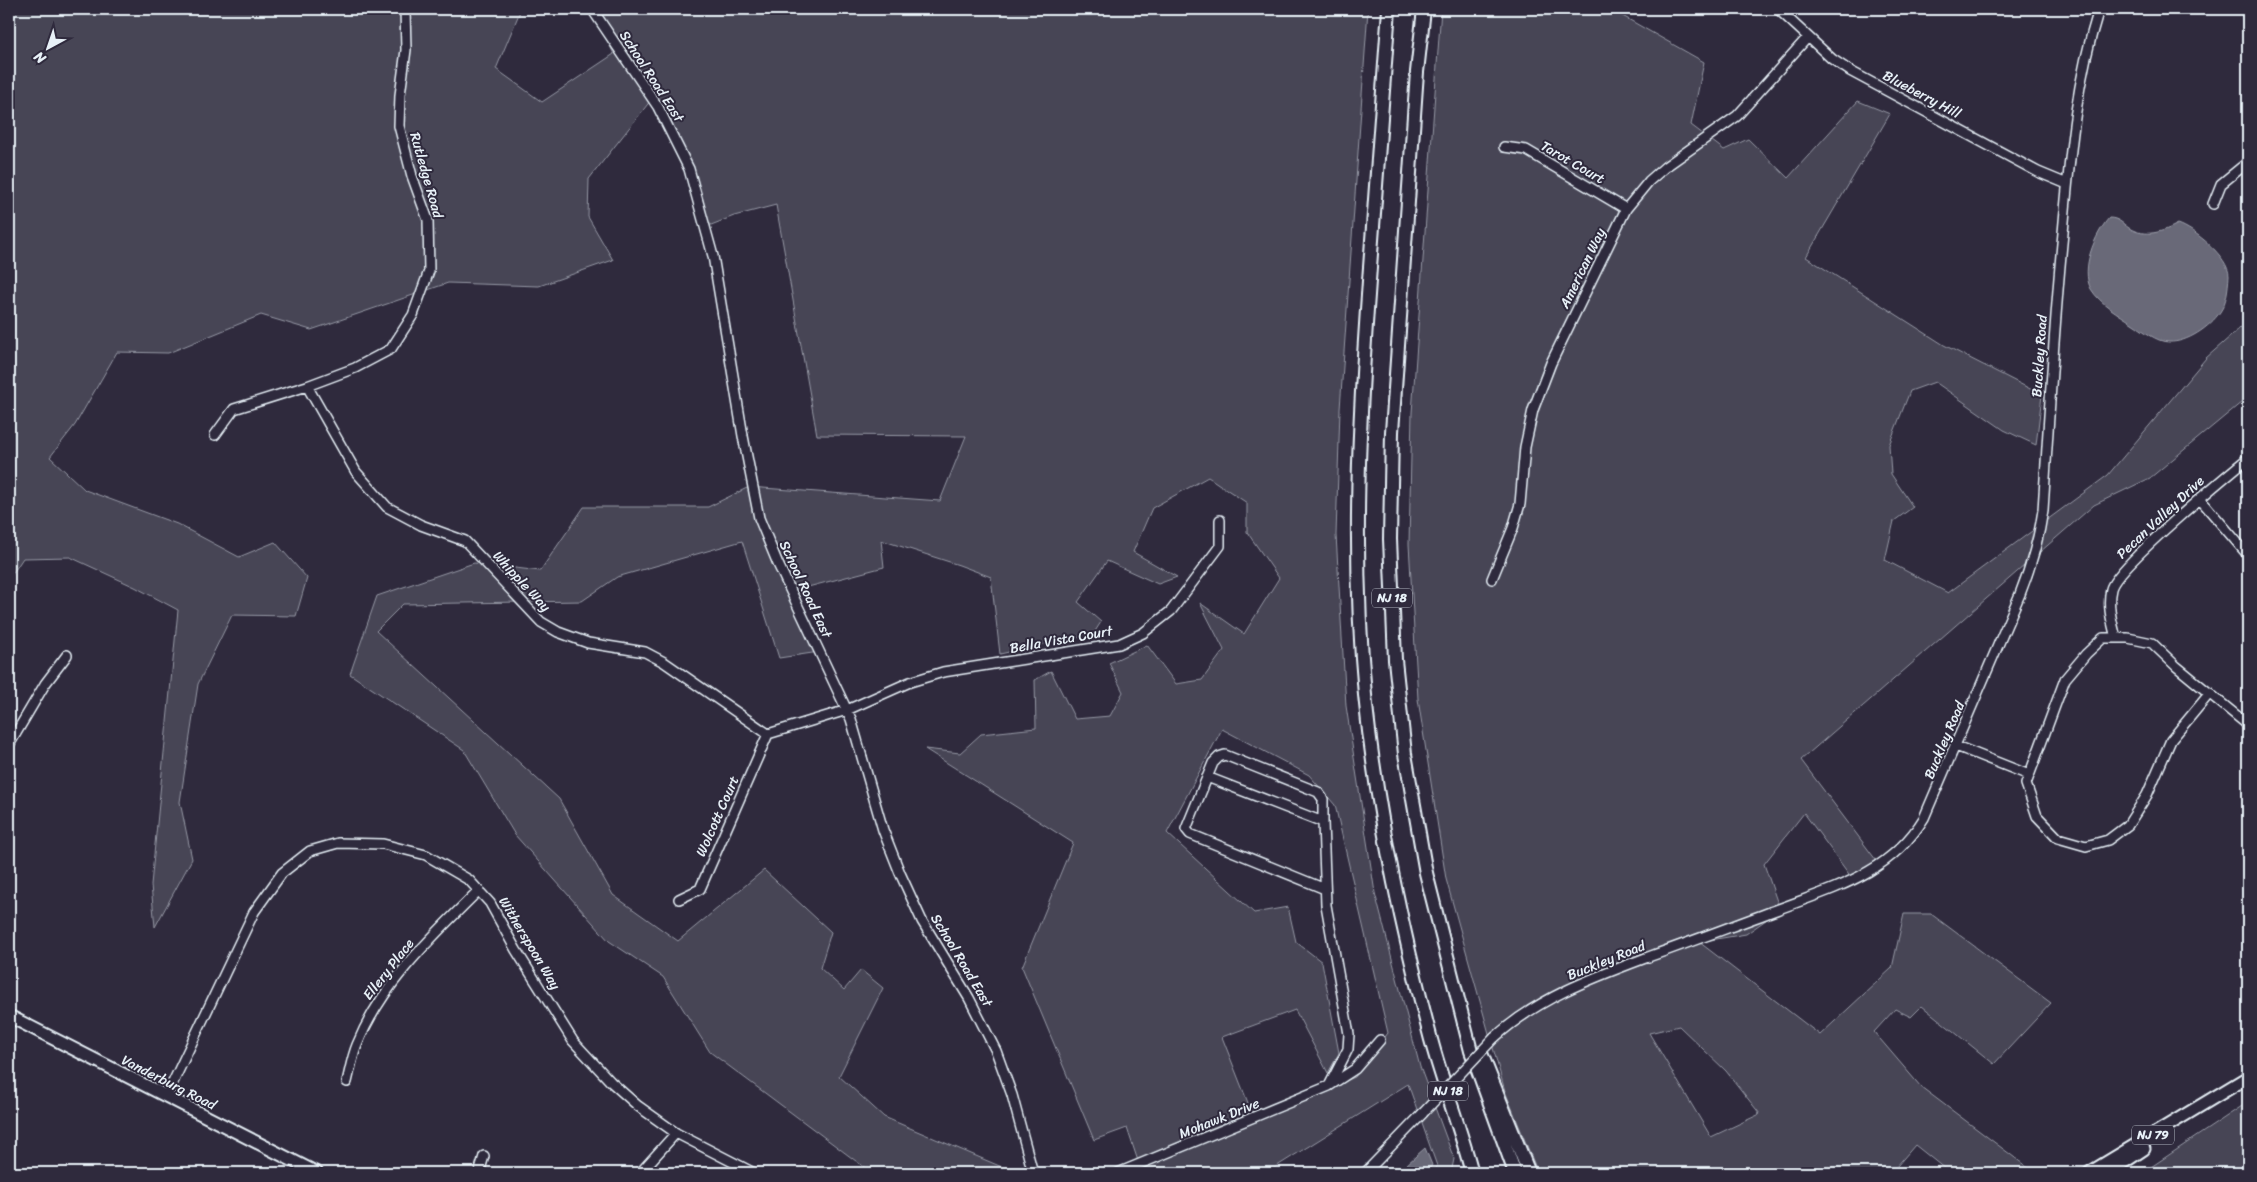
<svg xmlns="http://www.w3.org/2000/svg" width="2257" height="1182" viewBox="0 0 2257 1182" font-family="Sriracha,sans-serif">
<rect width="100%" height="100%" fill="#2f2a3d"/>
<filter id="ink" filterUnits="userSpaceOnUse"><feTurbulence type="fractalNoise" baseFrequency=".02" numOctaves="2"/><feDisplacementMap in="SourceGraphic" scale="10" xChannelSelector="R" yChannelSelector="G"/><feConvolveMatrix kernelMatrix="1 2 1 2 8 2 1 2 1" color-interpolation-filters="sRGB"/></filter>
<g filter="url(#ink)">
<path fill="#464455" stroke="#979aa6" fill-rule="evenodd" d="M9 9H521L496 69 542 102 614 54 591 9H1368L1340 409 1336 535 1346 706 1375 893 1420 1067 1454 1159 1451 1173H1434L1437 1166 1408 1084 1266 1173H1126L1140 1167 1127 1128 1094 1140 1022 967 1073 843 925 749 960 753 981 734 1036 728 1035 680 1051 671 1075 719 1110 716 1123 692 1109 663 1147 645 1176 684 1202 680 1224 650 1200 603 1244 634 1279 578 1247 532V503L1208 477 1152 508 1133 552 1177 577 1158 584 1107 561 1078 602 1101 622 1092 636 1070 638 1000 654 991 577 959 565 881 540 884 567 808 587 792 597 819 652 779 658 742 541 617 577 582 601 403 604 376 631 559 799 613 895 678 941 764 870 831 932 820 968 844 990 861 970 883 988 839 1076 884 1117 1016 1173H872L710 1052 663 977 609 941 515 835 464 750 350 674 377 596 474 563 540 571 584 507H708L749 487 940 501 966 436 817 435 776 205 734 216 706 227 701 203 651 100 589 179 588 217 613 260 539 286 448 283 311 330 261 315 168 353 117 352 75 425 50 457 85 490 177 524 239 557 275 542 307 578 296 616 232 615 198 684 180 802 192 859 155 927 151 885 178 610 135 587 70 557 23 558 9 579ZM1222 729 1309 775 1335 805 1388 1033 1355 1077 1254 1118 1222 1037 1295 1010 1328 1073 1339 1053 1322 962 1296 942 1288 907 1254 913 1167 833Z
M1441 9H1615L1619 14 1704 62 1691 125 1724 150 1748 139 1788 178 1858 101 1890 114 1806 257 1944 345 2042 395 2036 445 2004 430 1935 382 1910 391 1889 445 1891 474 1913 507 1894 521 1885 560 1948 593 2108 475 2206 358 2248 321V397L2150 478 2094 505 1801 760 1879 864 1854 881 1804 813 1764 864 1780 910 1746 934 1699 942 1820 1035 1892 968 1904 914H1931L2051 1003 1994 1064 1922 1006 1911 1017 1895 1009 1874 1032 1921 1087 2035 1173H1950L1915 1145 1891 1173H1538L1505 1091 1446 879 1418 699 1409 544 1412 413ZM1679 1026 1726 1071 1760 1114 1711 1137 1649 1033Z
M2248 1102V1173H2142Z"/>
<path fill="#696978" stroke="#9c9fab" d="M2109 218C2118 218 2122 223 2129 228 2145 238 2163 232 2178 224 2194 229 2229 257 2229 276 2228 288 2227 302 2220 312 2210 327 2187 343 2169 342 2156 342 2143 330 2132 323 2119 314 2100 304 2091 289 2080 269 2095 234 2109 218Z
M1425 1148 1432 1165 1427 1173H1397Z"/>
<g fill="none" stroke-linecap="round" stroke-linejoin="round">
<g stroke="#e8f1f8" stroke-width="12">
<path id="minor" d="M592 9 658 107 689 169 713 256 743 436 759 518 778 564 851 719 883 830 900 873 922 921 969 998 996 1051 1012 1095 1033 1173
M1778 9 1832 59 1850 71 2038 172 2067 184
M1504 147 1526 150 1626 209
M2213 204 2221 184 2248 162
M307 386 356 472 387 507 421 525 465 541 541 622 558 632 588 643 645 652 664 662 768 734
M215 435 234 409 307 386 355 368 391 349 413 315 429 271 428 220 412 176 399 126 400 95 406 50 405 9
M2200 499 2248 555
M1492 579 1513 528 1520 504 1525 447 1533 410 1551 363 1626 209 1649 181 1665 167 1737 116 1808 37
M2116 638C2112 622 2107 606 2111 589 2116 567 2225 477 2248 458
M2210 693 2171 740 2147 795 2128 825 2108 840 2086 846 2058 838 2037 816 2026 784 2065 679 2086 654 2103 638H2128L2152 643 2176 666 2248 725
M768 734 847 710 910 682 943 672 1119 644 1143 633 1171 611 1220 546V520
M9 745 45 684 67 655
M1956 746 2029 775
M1207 777 1323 822 1326 905 1349 1034 1348 1049 1329 1086
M1323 822V799L1318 792 1225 755 1219 757 1213 763 1186 829 1190 834 1325 889
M679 899 700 889 768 734
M1494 1038C1539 997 1595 977 1651 956 1693 941 1735 925 1776 910 1834 888 1890 874 1924 818L2020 594C2031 566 2039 539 2043 510 2049 418 2054 325 2063 233 2070 154 2075 86 2099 9
M347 1082C350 1070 352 1057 357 1045 382 983 432 937 479 890
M166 1097 254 912 282 873 310 851 338 843 383 844 426 855 469 880 490 903 516 950 573 1041 611 1082 638 1106 676 1133 754 1173
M479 1173 484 1156
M640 1173 676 1133
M1118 1173 1329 1086 1355 1069 1380 1040
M1365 1173 1423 1113"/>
</g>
<g stroke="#e8f1f8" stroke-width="15">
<path id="major" d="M9 1016 317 1173
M2089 1173 2248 1077
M2108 1173 2144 1149"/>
</g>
<g stroke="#e8f1f8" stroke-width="16">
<path id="highway" d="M1389 9C1382 99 1376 190 1369 281 1359 419 1352 556 1365 695 1376 808 1400 921 1429 1032 1441 1080 1460 1126 1472 1173
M1424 9 1417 72 1392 432 1390 539 1395 660 1405 754 1426 873 1471 1051 1515 1173
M1481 1053 1529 1173"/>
</g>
<use href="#minor" stroke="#2f2a3d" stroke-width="9"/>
<use href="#major" stroke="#2f2a3d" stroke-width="11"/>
<use href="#highway" stroke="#2f2a3d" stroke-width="12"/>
<g stroke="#e8f1f8" stroke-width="12" stroke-linecap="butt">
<path id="minor-bridge" d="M1423 1113 1494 1038"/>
</g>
<use href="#minor-bridge" stroke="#2f2a3d" stroke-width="9"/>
</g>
</g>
<g text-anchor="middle" stroke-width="4" stroke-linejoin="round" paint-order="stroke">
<g fill="#2f2a3d" stroke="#b0b5c0" stroke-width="1">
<rect x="1372" y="588.5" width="40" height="19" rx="4"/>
<rect x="1428" y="1081.5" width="40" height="19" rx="4"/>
<rect x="2132" y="1125.5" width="42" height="19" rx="4"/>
</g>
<g font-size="12" font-weight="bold" fill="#e8f1f8">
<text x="1392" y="602">NJ 18</text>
<text x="1448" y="1095">NJ 18</text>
<text x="2153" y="1139">NJ 79</text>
</g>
<g font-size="14" fill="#e8f1f8" stroke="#2f2a3d">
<text transform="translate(652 76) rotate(57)" y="5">School Road East</text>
<text transform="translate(1922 94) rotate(28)" y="5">Blueberry Hill</text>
<text transform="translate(1573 162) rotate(30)" y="5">Tarot Court</text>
<text transform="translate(427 175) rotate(74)" y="5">Rutledge Road</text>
<text transform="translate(1582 268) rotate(-64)" y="5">American Way</text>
<text transform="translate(2039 356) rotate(-86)" y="5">Buckley Road</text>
<text transform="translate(2160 517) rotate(-43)" y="5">Pecan Valley Drive</text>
<text transform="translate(522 581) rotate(47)" y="5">Whipple Way</text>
<text transform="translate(806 589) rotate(65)" y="5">School Road East</text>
<text transform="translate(1061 639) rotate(-10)" y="5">Bella Vista Court</text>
<text transform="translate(1944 740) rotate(-67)" y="5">Buckley Road</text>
<text transform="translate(717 816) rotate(-66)" y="5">Wolcott Court</text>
<text transform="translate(530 943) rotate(59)" y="5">Witherspoon Way</text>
<text transform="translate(962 960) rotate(59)" y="5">School Road East</text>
<text transform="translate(1606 960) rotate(-22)" y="5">Buckley Road</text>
<text transform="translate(388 969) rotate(-52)" y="5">Ellery Place</text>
<text transform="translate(169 1082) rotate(27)" y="5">Vanderburg Road</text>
<text transform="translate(1219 1118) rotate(-22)" y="5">Mohawk Drive</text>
</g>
</g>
<rect width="2257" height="1182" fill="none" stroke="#2f2a3d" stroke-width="30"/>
<rect x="15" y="15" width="2227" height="1152" fill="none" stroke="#e8f1f8" stroke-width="2" filter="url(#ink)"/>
<g transform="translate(48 48) rotate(220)" stroke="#2f2a3d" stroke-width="4" paint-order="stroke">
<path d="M0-4L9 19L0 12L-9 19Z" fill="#e8f1f8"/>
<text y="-8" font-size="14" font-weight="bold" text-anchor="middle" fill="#e8f1f8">N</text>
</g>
</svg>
